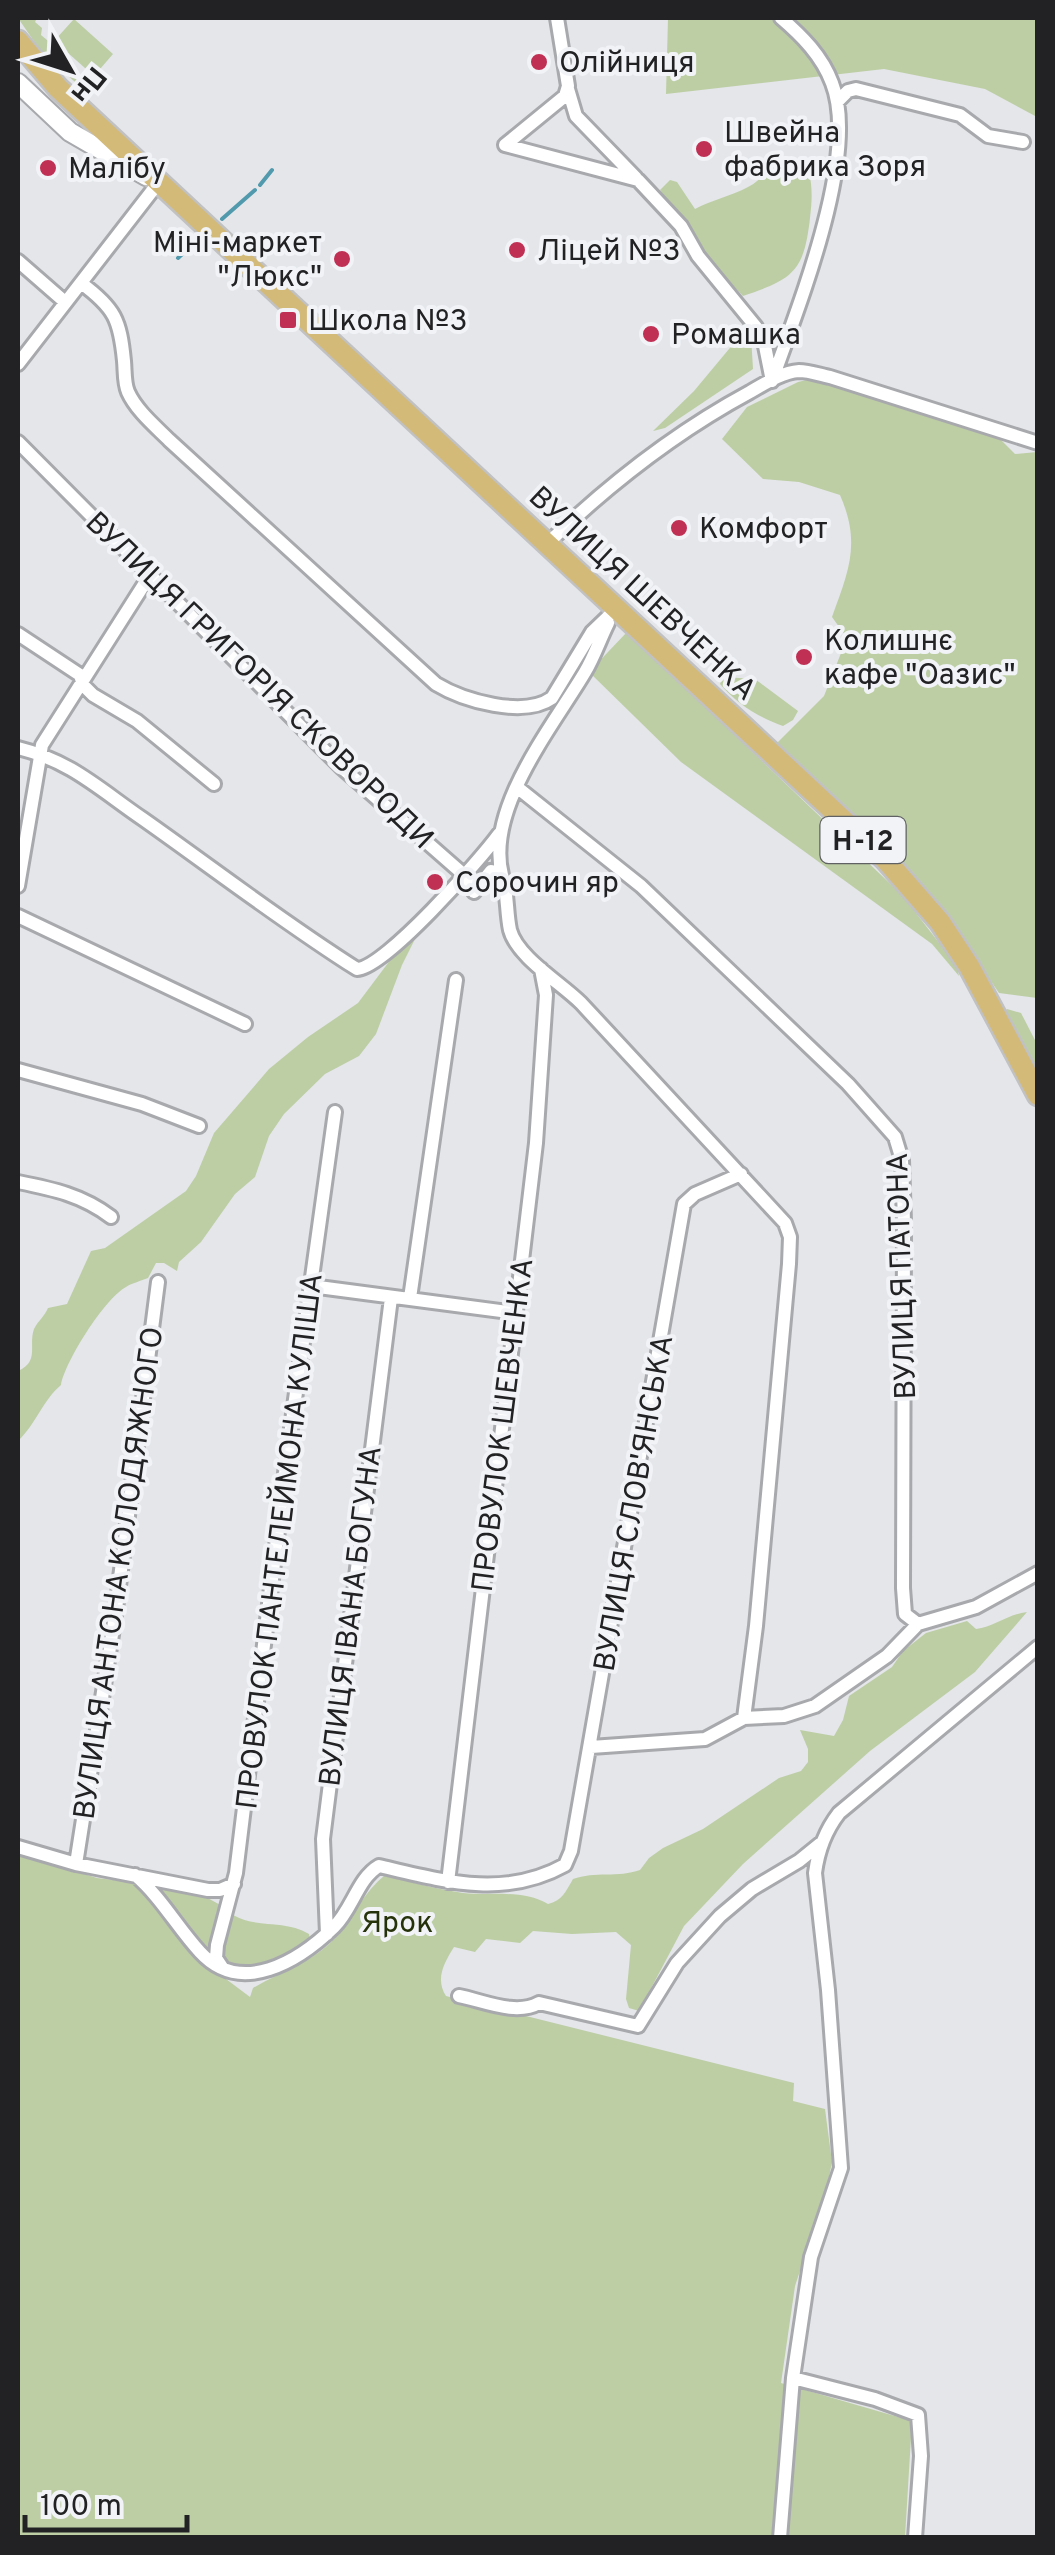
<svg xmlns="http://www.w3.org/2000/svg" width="1055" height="2555" viewBox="0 0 1055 2555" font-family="Overpass,sans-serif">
<rect width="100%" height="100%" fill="#e4e6ea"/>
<path fill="#bdcea4" d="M18 18H37L35 22 42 28 41 35 53 45 57 43 55 40 74 19 113 54 94 76 59 45 63 54 57 58 89 90 83 89 42 53Z
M668 18H1037V117L985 89 884 69 666 94Z
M787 160 808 169C813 185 812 201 810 218 804 272 793 279 743 296L716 268 660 190 670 180 677 182 695 209C712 200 731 196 748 187 765 178 767 166 787 160Z
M744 331 751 336 753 369 665 428 653 431 694 391Z
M815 378 994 433 1015 454 1037 452V998L999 993 933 898 861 821 777 743 824 696 847 638 832 617C849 570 861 543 840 495L799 482 763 479 722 439 747 407 798 382Z
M627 632 902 895 957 966 959 976 932 944 681 762 589 672Z
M723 677 755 679 798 711 793 720 783 726C758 717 737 704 720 684Z
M419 931 402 965 376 1034 359 1056 325 1074 284 1114 269 1136 255 1177 235 1194 201 1242 179 1262 177 1271 164 1263H156L148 1278C141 1281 132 1283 126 1287 104 1299 65 1362 61 1385 43 1400 36 1424 18 1441V1371C40 1361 28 1346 34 1329 38 1321 44 1317 48 1308L67 1304 91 1251 105 1248 186 1191 196 1176 214 1133 269 1069 308 1037 358 1003 397 951Z
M1007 1009 1021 1013 1037 1044V1073L1004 1012Z
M1027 1612 975 1672 870 1751 743 1864 684 1926 639 2011 629 2008 626 1999 631 1945 616 1932 572 1934 533 1931 520 1943 486 1939 475 1952 454 1947C444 1963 435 1979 446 1996L794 2083 793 2101 825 2109 832 2162 826 2192 795 2286 781 2383 912 2421 905 2537H18V1854L97 1878 193 1890 224 1907 214 1970 250 1997 253 1988C282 1971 312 1963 335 1938 353 1917 364 1892 385 1875 411 1882 436 1889 463 1893 491 1896 523 1889 548 1904 562 1901 566 1891 573 1879 595 1871 618 1878 640 1870L649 1858 663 1848 703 1829 779 1778 801 1771 808 1762V1749L800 1730 834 1736 843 1720 849 1696 892 1667 903 1651 926 1633 967 1621 976 1629C994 1627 1008 1614 1027 1612Z
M233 1915C258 1929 284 1919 309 1934L310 1942 303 1949 257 1969 228 1967 220 1953Z"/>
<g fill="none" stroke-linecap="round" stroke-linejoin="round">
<path stroke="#5199ad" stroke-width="4" d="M260 185 272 170
M222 219 255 190
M178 258 203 235"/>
<g stroke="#a8a9ad" stroke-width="18">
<path id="street" d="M557 18 568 86 565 96 505 145 638 180 681 226 698 256 756 327 765 346 772 381
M568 89 576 116 636 178
M838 101 848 91 856 89 960 115 988 136 1023 142
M18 261 65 302
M81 283C115 308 120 320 124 361 125 371 124 383 128 392 136 410 155 426 169 440L436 684C464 701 524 718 552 698L592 632 617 608
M18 364 159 182
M773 378C798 307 860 154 832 83 822 56 802 36 781 18
M18 442 341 767 463 874 474 892 491 871 502 875C508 893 506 911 510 930 517 957 561 983 581 1003L785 1223 790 1237 789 1264 756 1626 744 1718
M547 544C609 484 674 433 750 392 764 384 782 372 799 371 809 371 820 375 830 377L1038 443
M18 634 80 675 83 685 93 695 137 721 214 784
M18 748C71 761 99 789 143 819 214 869 284 923 357 969 385 968 480 860 499 834
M518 788 641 886 848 1084 895 1137 902 1160 904 1222 903 1588 905 1614 918 1624
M502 875C485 809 553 726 585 672 594 657 600 639 608 623
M18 886 42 745 150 575
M18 916 245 1024
M18 1070 142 1104 199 1126
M18 1182C53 1189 82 1195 111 1217
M311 1286 516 1313
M410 1298 456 980
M591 1747 705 1739 744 1718 784 1716 815 1706 887 1656 918 1624 976 1607 1038 1573
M18 1847 76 1864 208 1890H220L234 1884
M76 1864 116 1609 158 1282
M135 1875C161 1897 177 1927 200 1952 241 1997 299 1961 334 1927 352 1910 358 1878 379 1866 443 1881 504 1899 565 1865L571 1851 684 1204 695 1194 741 1174
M448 1882 536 1143 546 995 541 969
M327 1934 323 1839 391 1298
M222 1967 216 1958 217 1945 236 1873 287 1457 335 1112
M459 1996C484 2001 516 2016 539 2003L638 2026 677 1963 720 1916 752 1889 799 1861 820 1844
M793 2378 875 2399 918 2415 921 2456 915 2538
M780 2538 793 2378 811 2257 841 2168 828 1990 815 1873C818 1850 825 1831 839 1813L1038 1647"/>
</g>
<g stroke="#a8a9ad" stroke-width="22">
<path id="secondary" d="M18 83 70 132 146 176"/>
</g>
<g stroke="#c1c1c2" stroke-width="25">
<path id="primary" d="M18 41 58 88 885 859 940 922 969 966 1038 1095"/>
</g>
<use href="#street" stroke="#fff" stroke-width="12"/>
<use href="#secondary" stroke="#fff" stroke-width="18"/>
<use href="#primary" stroke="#d3ba79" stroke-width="20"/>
</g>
<g fill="#c03054" stroke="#f1f3f7" stroke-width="4">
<circle cx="539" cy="62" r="10"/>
<circle cx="704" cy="149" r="10"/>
<circle cx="48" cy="168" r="10"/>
<circle cx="517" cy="250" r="10"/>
<circle cx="342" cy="259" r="10"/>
<rect x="278" y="310" width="20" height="20" rx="5"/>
<circle cx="651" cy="334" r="10"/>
<circle cx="679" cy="528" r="10"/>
<circle cx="804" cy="657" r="10"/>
<circle cx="435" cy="882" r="10"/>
</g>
<g text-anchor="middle" stroke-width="8" stroke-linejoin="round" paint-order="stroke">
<rect fill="#f1f3f7" stroke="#606163" stroke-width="2.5" x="820.5" y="817" width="85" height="46" rx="8"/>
<g font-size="28" font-weight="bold" fill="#222224">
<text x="863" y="850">Н-12</text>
</g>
<g font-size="30" fill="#222224" stroke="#f1f3f7" text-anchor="start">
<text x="559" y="72">Олійниця</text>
<text x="724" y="142">Швейна<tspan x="724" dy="34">фабрика Зоря</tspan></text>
<text x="68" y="178">Малібу</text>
<text x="322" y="252" text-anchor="end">Міні-маркет<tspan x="322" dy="34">"Люкс"</tspan></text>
<text x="537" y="260">Ліцей №3</text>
<text x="308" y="330">Школа №3</text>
<text x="671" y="344">Ромашка</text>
<text x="699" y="538">Комфорт</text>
<text x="824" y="650">Колишнє<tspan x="824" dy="34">кафе "Оазис"</tspan></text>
<text x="455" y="892">Сорочин яр</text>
</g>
<g font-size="30" fill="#222224" stroke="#f1f3f7">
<text transform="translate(643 593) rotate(43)" y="10">ВУЛИЦЯ ШЕВЧЕНКА</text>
<text transform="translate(260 680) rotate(44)" y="10">ВУЛИЦЯ ГРИГОРІЯ СКОВОРОДИ</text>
<text transform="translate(901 1276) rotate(-92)" y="10">ВУЛИЦЯ ПАТОНА</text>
<text transform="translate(502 1425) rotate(-83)" y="10">ПРОВУЛОК ШЕВЧЕНКА</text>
<text transform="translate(633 1503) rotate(-80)" y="10">ВУЛИЦЯ СЛОВ'ЯНСЬКА</text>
<text transform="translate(279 1541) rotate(-83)" y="10">ПРОВУЛОК ПАНТЕЛЕЙМОНА КУЛІША</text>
<text transform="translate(118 1573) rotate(-82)" y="10">ВУЛИЦЯ АНТОНА КОЛОДЯЖНОГО</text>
<text transform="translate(350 1616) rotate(-83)" y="10">ВУЛИЦЯ ІВАНА БОГУНА</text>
</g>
<g font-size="30" fill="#26330a" stroke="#f1f3f7">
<text x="397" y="1932">Ярок</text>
</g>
</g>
<rect width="1055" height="2555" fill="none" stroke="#222224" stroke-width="40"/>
<g transform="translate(70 70) rotate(129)" stroke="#f1f3f7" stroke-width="8" paint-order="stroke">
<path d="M0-8L18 38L0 25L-18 38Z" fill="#222224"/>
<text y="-15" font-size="28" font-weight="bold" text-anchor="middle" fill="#222224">Пн</text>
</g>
<path d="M25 2515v15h162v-15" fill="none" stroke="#222224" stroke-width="5"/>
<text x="40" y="2515" font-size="30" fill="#222224" stroke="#f1f3f7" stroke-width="8" paint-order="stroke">100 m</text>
</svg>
